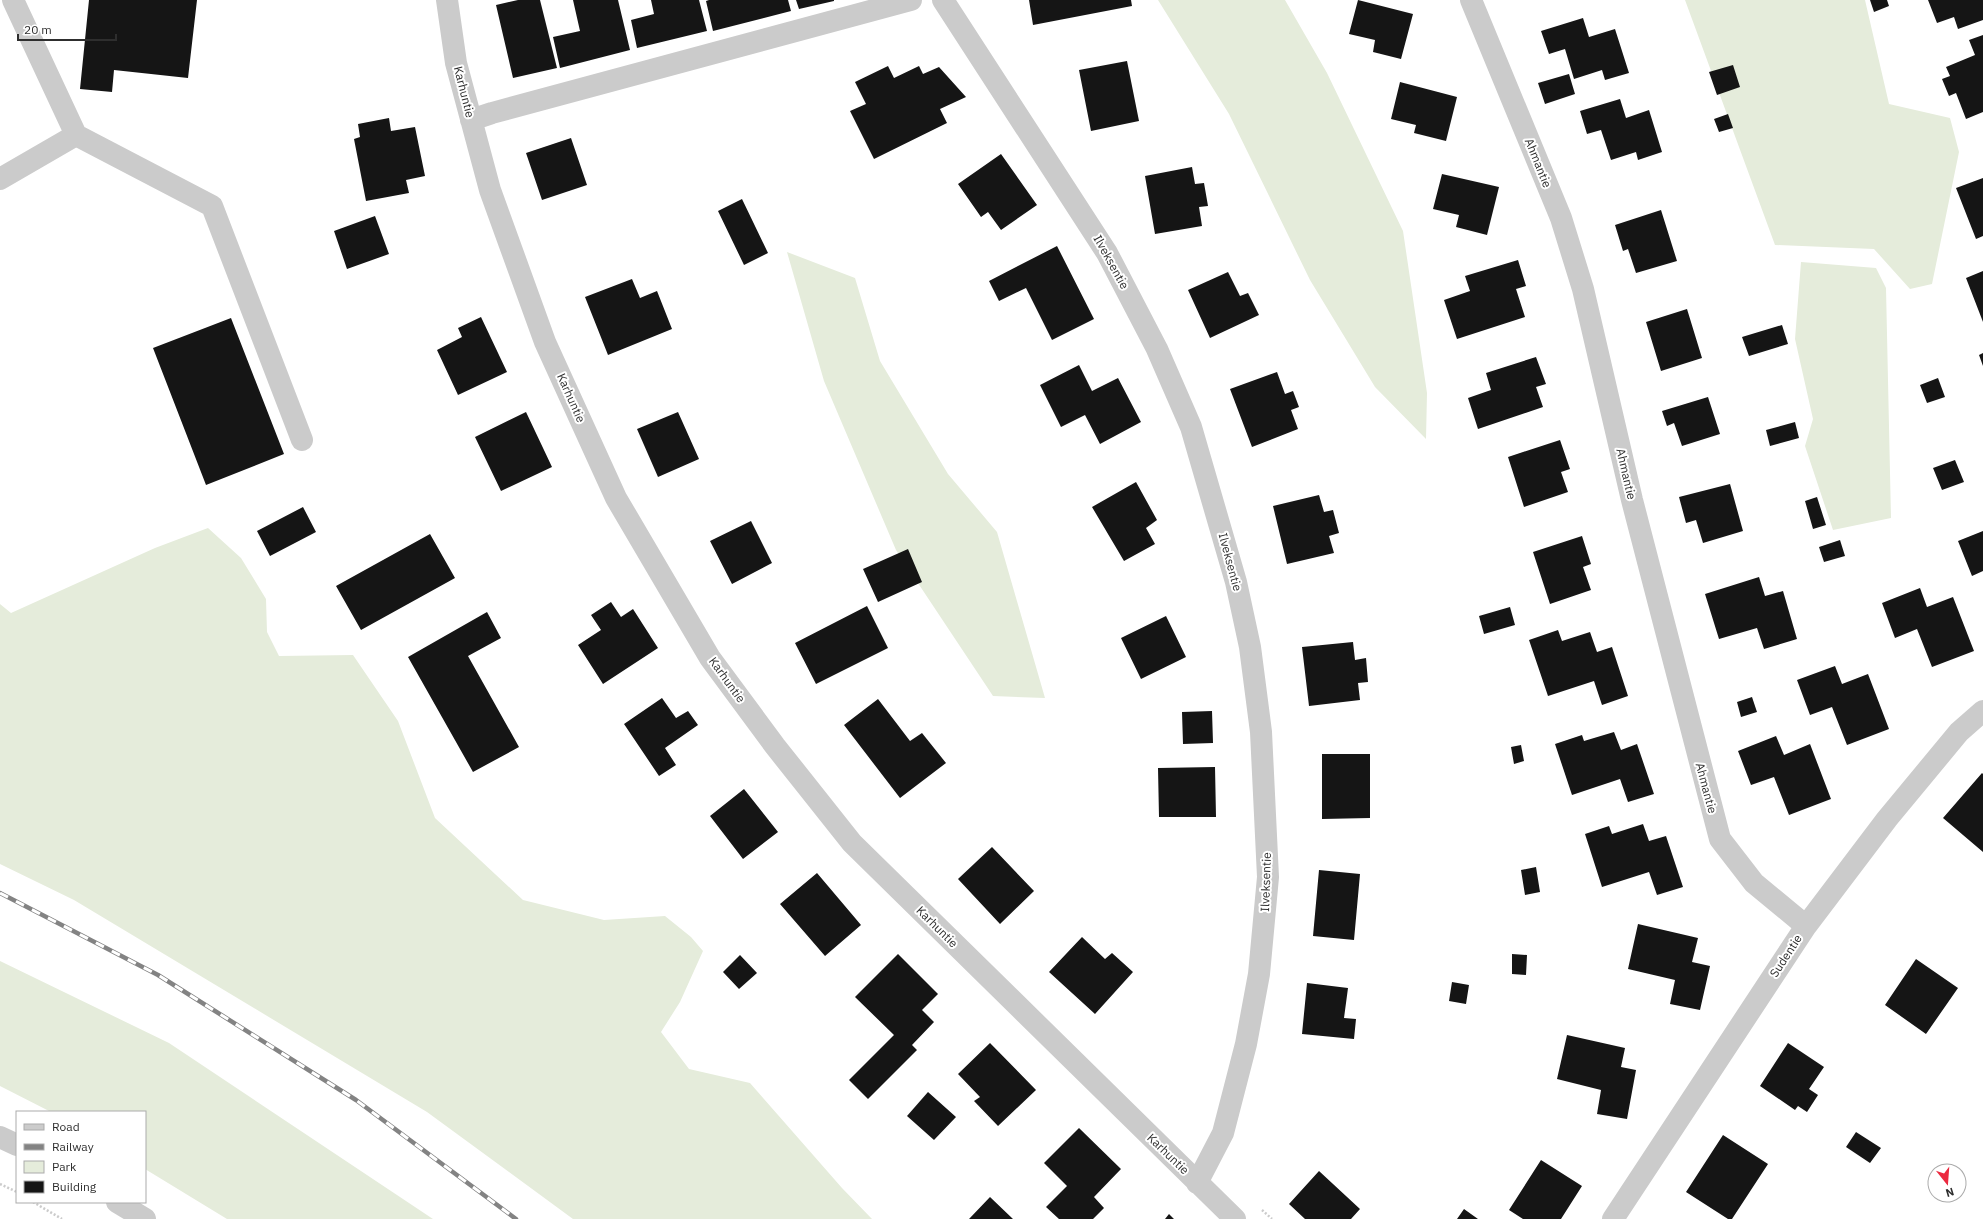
<svg xmlns="http://www.w3.org/2000/svg" width="1983" height="1219" viewBox="0 0 1983 1219" font-family="'IBM Plex Sans',sans-serif">
<rect width="100%" height="100%" fill="#fff"/>
<path fill="#e5ecdb" d="M1158 0H1285L1327 73 1403 231 1427 393 1426 439 1375 387 1310 280 1229 114Z
M1685 0H1865L1889 104 1950 118 1959 152 1932 284 1910 289 1874 249 1775 245Z
M787 252 855 278 880 361 948 474 997 532 1045 698 993 696 896 550 824 381Z
M1801 262 1876 268 1886 288 1891 518 1833 530 1805 446 1813 419 1795 339Z
M208 528 241 558 266 599 267 632 279 656 353 655 398 721 435 818 523 900 604 920 665 916 691 937 703 951 680 1002 661 1032 689 1069 750 1083 842 1188 872 1219H573L427 1112 74 900 0 864V604L11 613 155 548Z
M0 961 169 1043 433 1219H227L145 1169V1112H51L0 1086Z"/>
<path fill="#151515" d="M89 0H197L188 78 114 70 112 92 80 89Z
M518 0H540L557 68 513 78 496 5Z
M573 0H618L630 50 560 68 553 37 580 31Z
M651 0H699L707 31 637 48 631 20 654 14Z
M709 0H788L791 11 713 31 706 1Z
M796 0H834V1L799 9Z
M1029 0H1131L1132 6 1033 25Z
M1358 0 1413 14 1401 59 1373 52 1375 40 1349 34Z
M1870 0H1887L1889 6 1874 12Z
M1928 0H1983V20L1958 29 1954 17 1937 23Z
M1583 18 1589 37 1615 29 1629 73 1605 80 1602 70 1574 79 1565 49 1549 54 1541 31Z
M1983 35V112L1966 119 1956 93 1949 96 1942 79 1950 76 1946 67 1975 55 1969 40Z
M1127 61 1139 121 1091 131 1079 70Z
M1733 65 1740 87 1717 95 1709 72Z
M888 66 894 78 919 66 923 74 939 67 966 97 940 109 947 123 874 159 850 111 866 104 855 82Z
M1569 74 1575 94 1545 104 1538 83Z
M1400 82 1457 97 1446 141 1414 133 1416 125 1391 119Z
M1620 99 1626 118 1649 110 1662 152 1638 160 1636 152 1611 160 1601 130 1587 134 1580 111Z
M1728 114 1733 128 1719 132 1714 119Z
M389 118 391 131 415 127 425 176 406 180 409 193 366 201 354 139 360 137 358 124Z
M571 138 587 185 542 200 526 153Z
M1001 154 1037 205 1001 230 988 212 981 217 958 184Z
M1192 167 1195 184 1204 183 1208 206 1199 207 1202 226 1155 234 1145 176Z
M1442 174 1499 187 1487 235 1456 227 1459 215 1433 209Z
M1983 178V236L1976 239 1956 188Z
M742 199 768 253 744 265 718 211Z
M1661 210 1677 261 1636 273 1628 249 1623 251 1615 225Z
M375 216 389 254 347 269 334 231Z
M1057 246 1094 319 1052 340 1026 288 999 301 989 281Z
M1518 260 1526 286 1516 289 1525 317 1457 339 1444 300 1470 291 1465 276Z
M1983 271V322L1966 278Z
M1228 272 1240 296 1248 293 1259 315 1210 338 1188 290Z
M632 279 640 298 657 291 672 329 608 355 585 297Z
M1687 309 1702 358 1661 371 1646 322Z
M481 317 507 372 458 395 437 350 462 337 458 328Z
M231 318 284 454 206 485 153 348Z
M1782 325 1788 344 1749 356 1742 337Z
M1983 353V366L1979 355Z
M1536 357 1546 384 1536 387 1543 407 1478 429 1468 398 1491 390 1486 373Z
M1079 365 1092 391 1118 378 1141 422 1100 444 1085 415 1061 427 1040 385Z
M1277 372 1285 394 1293 391 1299 407 1291 410 1298 429 1252 447 1230 389Z
M1938 378 1945 397 1927 403 1920 385Z
M1708 397 1720 434 1682 446 1674 423 1667 426 1662 411Z
M526 412 552 467 501 491 475 437Z
M678 412 699 459 658 477 637 429Z
M1795 422 1799 438 1770 446 1766 430Z
M1560 440 1570 469 1561 472 1568 492 1524 507 1508 457Z
M1955 460 1964 482 1942 490 1933 468Z
M1136 482 1157 520 1146 528 1155 544 1124 561 1092 507Z
M1730 484 1743 531 1703 543 1696 520 1686 523 1679 497Z
M1319 495 1324 512 1333 510 1339 533 1329 536 1334 553 1287 564 1273 506Z
M1817 497 1826 525 1813 529 1805 501Z
M303 507 316 532 270 556 257 531Z
M751 521 772 563 732 584 710 541Z
M1983 531V571L1972 576 1958 541Z
M430 534 455 578 361 630 336 586Z
M1582 536 1591 564 1583 567 1591 590 1550 604 1533 552Z
M1840 540 1845 556 1824 562 1819 547Z
M908 549 922 582 878 602 863 569Z
M1759 577 1765 596 1783 591 1797 639 1764 649 1757 628 1719 639 1705 594Z
M1920 588 1927 607 1953 597 1974 651 1932 667 1917 629 1895 638 1882 603Z
M611 602 621 617 633 609 658 648 603 684 578 645 601 630 591 615Z
M867 606 888 648 816 684 795 643Z
M1510 607 1515 625 1484 634 1479 616Z
M487 612 501 638 468 656 519 747 473 772 408 657Z
M1166 616 1186 657 1141 679 1121 638Z
M1558 630 1562 641 1590 632 1597 652 1612 647 1628 696 1602 705 1594 681 1548 696 1529 640Z
M1353 642 1355 660 1366 658 1368 682 1358 683 1360 700 1309 706 1302 647Z
M1835 666 1842 684 1868 674 1889 729 1847 745 1832 707 1810 715 1797 680Z
M1752 697 1757 712 1741 717 1737 702Z
M662 698 676 718 688 711 698 725 665 748 676 765 659 776 624 724Z
M878 699 910 741 922 733 946 763 900 798 844 725Z
M1212 711 1213 743 1183 744 1182 712Z
M1614 732 1621 750 1637 744 1654 794 1628 802 1620 779 1572 795 1555 744 1582 735 1584 741Z
M1776 736 1784 755 1810 744 1831 799 1789 815 1774 777 1751 785 1738 751Z
M1521 745 1524 761 1514 764 1511 747Z
M1322 754H1370V818L1322 819Z
M1215 767 1216 817H1159L1158 768Z
M1982 773 1983 774V852L1943 818Z
M744 789 778 832 743 859 710 816Z
M1643 824 1649 841 1666 836 1683 887 1657 895 1649 872 1602 887 1585 834 1609 826 1612 834Z
M992 847 1034 891 1000 924 958 879Z
M1536 867 1540 892 1525 895 1521 870Z
M1319 870 1360 874 1354 940 1313 936Z
M817 873 861 925 825 956 780 904Z
M1638 924 1698 938 1692 962 1710 966 1700 1010 1670 1004 1675 980 1628 969Z
M1082 937 1105 959 1112 953 1133 972 1095 1014 1049 972Z
M898 954 938 994 922 1010 934 1022 912 1045 917 1050 868 1099 849 1080 894 1035 855 997Z
M1512 954 1527 955 1526 975 1512 974Z
M740 955 757 973 739 989 723 972Z
M1916 959 1958 988 1926 1034 1885 1005Z
M1452 982 1469 985 1466 1004 1449 1001Z
M1307 983 1348 988 1344 1018 1356 1019 1354 1039 1302 1034Z
M1567 1035 1625 1048 1621 1067 1636 1070 1627 1119 1597 1114 1601 1090 1557 1079Z
M990 1043 1036 1090 998 1126 974 1101 980 1097 958 1074Z
M1788 1043 1824 1067 1809 1089 1818 1095 1807 1112 1798 1106 1795 1110 1760 1086Z
M928 1092 956 1117 934 1140 907 1116Z
M1079 1128 1121 1169 1094 1197 1104 1208 1093 1219H1059L1046 1207 1067 1186 1044 1163Z
M1856 1132 1881 1148 1870 1163 1846 1147Z
M1723 1135 1768 1164 1732 1219H1728L1686 1192Z
M1541 1160 1582 1186 1561 1219H1523L1509 1210Z
M1319 1171 1360 1209 1351 1219H1305L1289 1204Z
M990 1197 1013 1219H969Z
M1464 1209 1478 1219H1457Z
M1169 1214 1174 1219H1165Z"/>
<g fill="none" stroke-linecap="round" stroke-linejoin="round">
<path stroke="#cbcbcb" stroke-width="2.5" stroke-dasharray="2 2" stroke-linecap="butt" d="M0 1184 17 1192
M33 1202 62 1219
M1262 1210 1272 1219"/>
<path stroke="#cbcbcb" stroke-width="22" d="M13 0 76 135 212 206 302 440
M447 0 456 63 490 190 545 342 616 498 710 658 775 746 852 843 1235 1219
M943 0 1107 253 1157 349 1191 427 1236 582 1250 647 1261 732 1268 877 1259 974 1246 1044 1223 1133 1197 1183
M1471 0 1561 218 1583 289 1632 500 1720 839 1754 883 1806 926
M471 120 492 113 911 0
M0 179 76 135
M0 1137 17 1145
M117 1202 145 1219
M1613 1219 1806 926 1887 819 1959 732 1983 711"/>
<g stroke="#838383" stroke-width="4.5">
<path id="rail" d="M0 893 158 975 356 1100 516 1219"/>
</g>
<use href="#rail" stroke="#fff" stroke-width="3" stroke-dasharray="9" stroke-linecap="butt"/>
</g>
<g text-anchor="middle" stroke-width="4" stroke-linejoin="round" paint-order="stroke">
<g font-size="12" fill="#2e2e2e" stroke="#fff">
<text transform="translate(464 92) rotate(76)" y="4">Karhuntie</text>
<text transform="translate(1538 163) rotate(68)" y="4">Ahmantie</text>
<text transform="translate(1111 262) rotate(61)" y="4">Ilveksentie</text>
<text transform="translate(571 398) rotate(66)" y="4">Karhuntie</text>
<text transform="translate(1626 474) rotate(77)" y="4">Ahmantie</text>
<text transform="translate(1230 562) rotate(75)" y="4">Ilveksentie</text>
<text transform="translate(727 680) rotate(54)" y="4">Karhuntie</text>
<text transform="translate(1706 788) rotate(75)" y="4">Ahmantie</text>
<text transform="translate(1266 882) rotate(-88)" y="4">Ilveksentie</text>
<text transform="translate(937 927) rotate(45)" y="4">Karhuntie</text>
<text transform="translate(1786 956) rotate(-57)" y="4">Sudentie</text>
<text transform="translate(1168 1154) rotate(44)" y="4">Karhuntie</text>
</g>
</g>
<rect x="16" y="1111" width="130" height="92" fill="#ffffff" stroke="#ababab"/>
<rect x="24" y="1124" width="20" height="6" fill="#cbcbcb" stroke="#ababab"/>
<text x="52" y="1131" font-size="12" fill="#2e2e2e">Road</text>
<rect x="24" y="1144" width="20" height="6" fill="#838383" stroke="#ababab"/>
<text x="52" y="1151" font-size="12" fill="#2e2e2e">Railway</text>
<rect x="24" y="1161" width="20" height="12" fill="#e5ecdb" stroke="#ababab"/>
<text x="52" y="1171" font-size="12" fill="#2e2e2e">Park</text>
<rect x="24" y="1181" width="20" height="12" fill="#151515" stroke="#ababab"/>
<text x="52" y="1191" font-size="12" fill="#2e2e2e">Building</text>
<g transform="translate(1947 1183) rotate(163)"><circle r="19" fill="#ffffff" stroke="#ababab"/>
<path d="M0-3L7 15L0 10L-7 15Z" fill="#eb2a3f"/>
<text y="-6" font-size="11" font-weight="bold" text-anchor="middle" fill="#2e2e2e">N</text>
</g>
<path d="M18 34v6h98v-6" fill="none" stroke="#2e2e2e" stroke-width="2"/>
<text x="24" y="34" font-size="12" fill="#2e2e2e" stroke="#ffffff" stroke-width="3" paint-order="stroke">20 m</text>
</svg>
